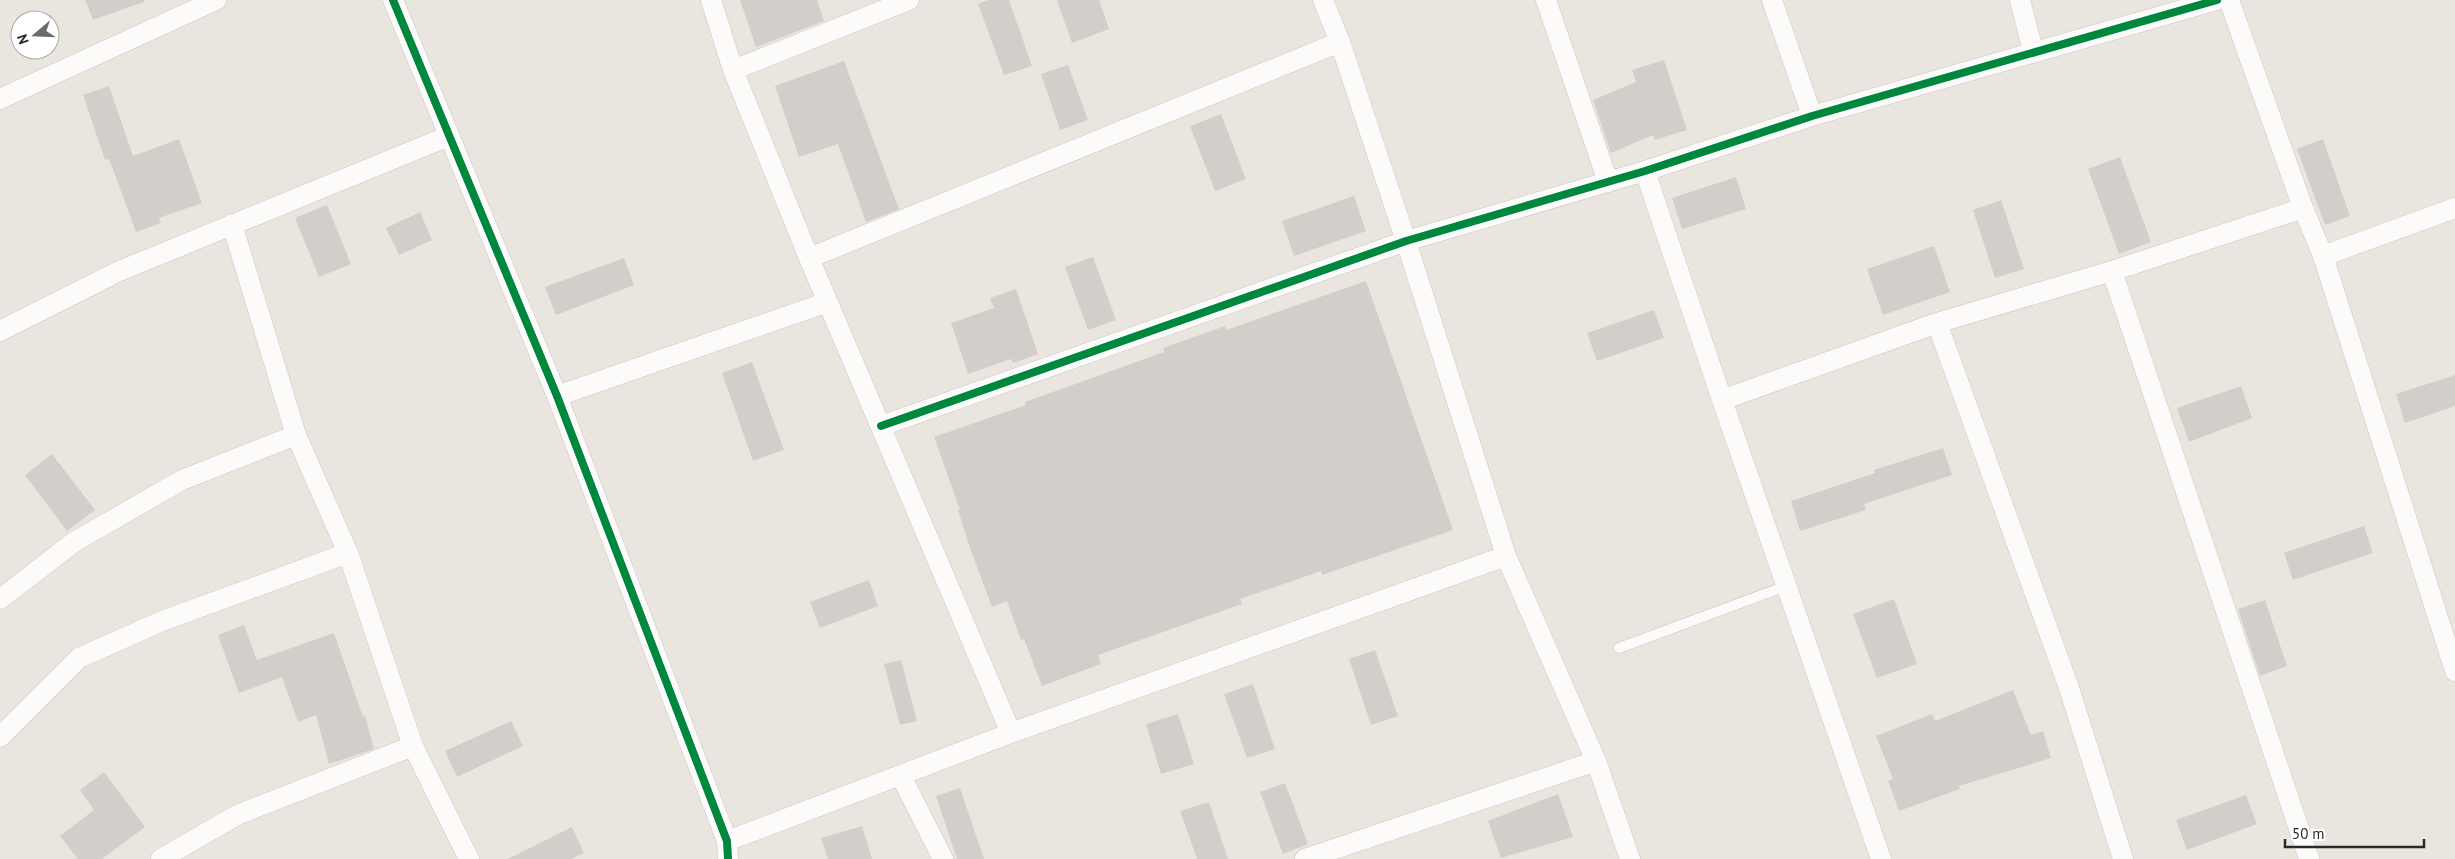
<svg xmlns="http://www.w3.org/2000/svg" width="2455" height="859" viewBox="0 0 2455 859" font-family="'PT Sans',sans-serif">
<rect width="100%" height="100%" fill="#eae6df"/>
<path fill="#d2cfca" d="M85 0H144V2L93 20Z
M740 0H817L824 21 756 47Z
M988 0H1009L1032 66 1004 75 978 4Z
M1057 0H1099L1109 29 1072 43Z
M1664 60 1687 130 1655 140 1653 135 1611 153 1593 100 1636 82 1632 70Z
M844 61 899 209 866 222 838 144 799 157 775 86Z
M1068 65 1088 120 1060 130 1041 74Z
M109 86 133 156 179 139 202 203 159 218 161 223 136 232 109 159 105 160 83 95Z
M1221 114 1246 179 1215 191 1190 126Z
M2323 139 2350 216 2325 225 2297 149Z
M2120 157 2151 242 2119 254 2088 169Z
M1736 177 1746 209 1682 229 1672 198Z
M1354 196 1366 231 1294 256 1282 221Z
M2001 200 2024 269 1995 278 1973 210Z
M327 205 351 264 319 277 295 218Z
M420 212 432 240 399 255 386 228Z
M1934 246 1950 292 1883 315 1867 269Z
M1093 257 1116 320 1088 330 1065 267Z
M624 258 634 285 556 315 545 287Z
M1366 281 1453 530 1322 575 1321 571 1240 599 1242 604 1098 655 1101 664 1042 686 1024 639 1021 640 1007 601 992 607 970 548 958 510H960L934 437 1026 405 1025 402 1164 352 1163 348 1225 326 1226 330Z
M1016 289 1038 354 1013 363 1011 359 968 374 951 323 994 308 990 298Z
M1654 310 1664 338 1597 361 1587 333Z
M752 362 784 450 753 461 722 373Z
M2455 375V406L2405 423 2396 394Z
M2241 386 2252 418 2189 442 2177 408Z
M1943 448 1952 475 1864 504 1866 510 1800 531 1791 501 1875 473 1874 470Z
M52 454 95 510 67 531 25 475Z
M2364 526 2373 553 2293 580 2284 553Z
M869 580 878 606 820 628 810 602Z
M1894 599 1917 664 1877 678 1853 614Z
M2265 600 2287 666 2260 676 2238 609Z
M244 625 257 660 334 633 363 717 365 716 374 749 329 764 316 715 298 722 282 677 239 693 218 635Z
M1375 650 1398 716 1371 725 1349 659Z
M901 660 917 721 900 725 884 664Z
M1253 684 1275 749 1247 758 1224 694Z
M2013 690 2031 735 2043 731 2051 758 1959 786 1960 789 1899 811 1888 781 1893 779 1876 736 1932 714 1935 721Z
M1178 714 1194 764 1161 774 1146 724Z
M511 721 523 746 457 777 445 751Z
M104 772 145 827 102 859H78L60 836 94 810 80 790Z
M1285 783 1308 844 1283 854 1260 792Z
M960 788 984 859H957L936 796Z
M1558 794 1573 837 1501 858 1488 821Z
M2246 795 2257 824 2187 850 2176 820Z
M1209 802 1228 859H1197L1180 811Z
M862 826 872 859H828L821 838Z
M572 827 584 853 572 859H508Z"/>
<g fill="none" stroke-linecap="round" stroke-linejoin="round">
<g stroke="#c7c5c5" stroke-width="11">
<path id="service" d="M1619 648 1786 586"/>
</g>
<g stroke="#c7c5c5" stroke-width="21">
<path id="minor" d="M393 0 557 396 727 841 728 859
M711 0 733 70 809 258 1011 733
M1323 0 1340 42 1406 241 1506 556 1596 761 1630 859
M1546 0 1608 182
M1772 0 1812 116
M2020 0 2033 51
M2229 0 2303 208 2323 256 2455 671
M733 70 909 0
M0 99 216 0
M1645 171 1722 400 1881 859
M232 224 296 435 348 553 413 746 469 859
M2323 256 2455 208
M809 258 1340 42
M2112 271 2309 859
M1937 323 2068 685 2123 859
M0 331 117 272 449 136
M557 396 828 302
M1722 400 1937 323 2112 271 2303 208
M881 426 1406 241 1645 171 1812 116 2217 0
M0 599 74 542 182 480 296 435
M0 737 79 658 162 621 348 553
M901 776 943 859
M727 841 1011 733 1506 556
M161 859 237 815 413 746
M1305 859 1596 761"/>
</g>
<use href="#service" stroke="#fcfbfa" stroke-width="10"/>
<use href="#minor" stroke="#fcfbfa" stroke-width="20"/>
<g stroke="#fff" stroke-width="11">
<path id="cycleway" d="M393 0 557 396 727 841 728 859
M881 426 1406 241 1645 171 1812 116 2217 0"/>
</g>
<use href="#cycleway" stroke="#00873e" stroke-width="8"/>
</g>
<g transform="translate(35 35) rotate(251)"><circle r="24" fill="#ffffff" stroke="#aaaaaa"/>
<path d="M0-4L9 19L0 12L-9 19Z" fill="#6d6c69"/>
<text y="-8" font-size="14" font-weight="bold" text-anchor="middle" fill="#2a2a2a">N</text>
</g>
<path d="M2285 839v8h139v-8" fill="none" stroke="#2a2a2a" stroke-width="2.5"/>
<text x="2292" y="839" font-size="15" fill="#2a2a2a" stroke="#ffffff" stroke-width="4" paint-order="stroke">50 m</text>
</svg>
